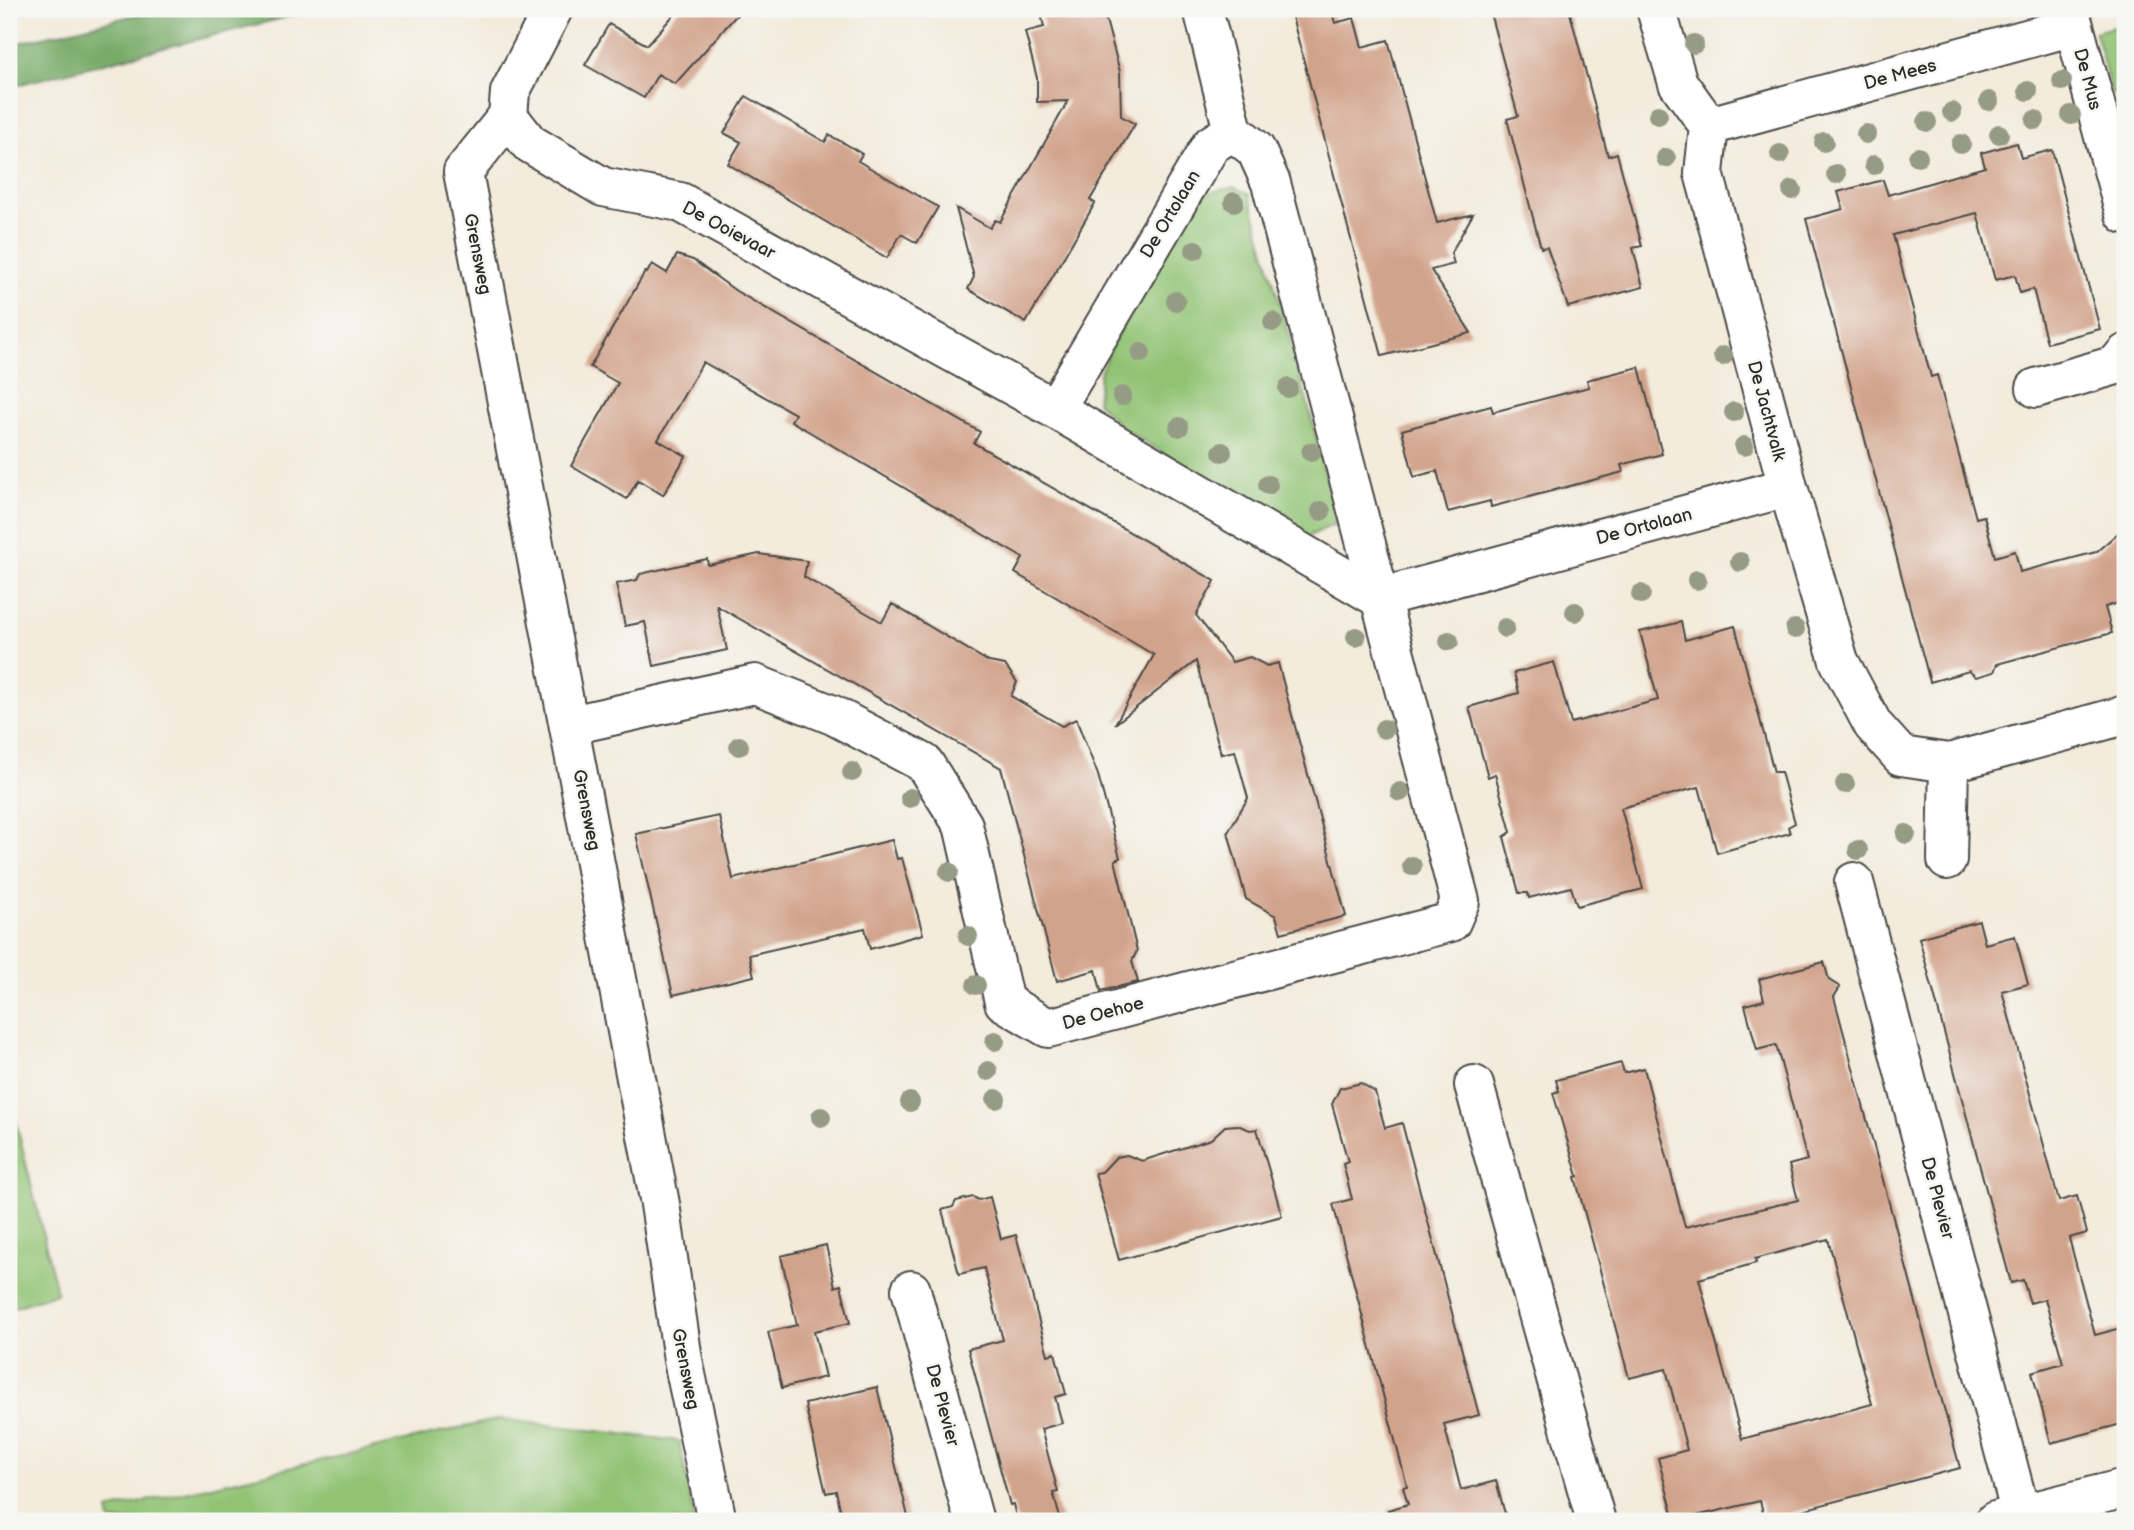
<svg xmlns="http://www.w3.org/2000/svg" width="2134" height="1530" viewBox="0 0 2134 1530" font-family="'Balsamiq Sans',sans-serif">
<rect width="100%" height="100%" fill="#f6f6f2"/>
<filter id="ink" filterUnits="userSpaceOnUse"><feTurbulence type="fractalNoise" baseFrequency=".0143" numOctaves="2"/><feDisplacementMap in="SourceGraphic" scale="14" xChannelSelector="R" yChannelSelector="G"/><feConvolveMatrix kernelMatrix="1 2 1 2 8 2 1 2 1" color-interpolation-filters="sRGB"/></filter>
<filter id="wash" filterUnits="userSpaceOnUse"><feTurbulence type="fractalNoise" baseFrequency=".00686" numOctaves="4" result="noise"/><feDisplacementMap in="SourceGraphic" scale="28" xChannelSelector="R" yChannelSelector="G"/><feGaussianBlur stdDeviation="1.57" result="paint"/><feColorMatrix in="noise" values="0 0 0 0 0 0 0 0 0 0 0 0 0 0 0 0 0 1.4 0 .05"/><feComposite in="paint" operator="in"/></filter>
<g filter="url(#wash)">
<rect width="100%" height="100%" fill="#f3ebdb"/>
<path fill="#91c373" stroke="#5e774f" stroke-width="2" d="M2125 24V91L2112 95 2095 32Z
M1234 187 1249 194 1311 416 1337 523 1305 538 1122 428 1097 402 1100 372 1114 342 1199 195Z
M9 1092 57 1293 9 1309Z
M499 1419 679 1441 695 1521H110L108 1510Z"/>
<path fill="#74a965" stroke="#506a48" stroke-width="2" d="M160 9H319L9 87V45Z"/>
<g id="blocks">
<path fill="#d2a38b" fill-rule="evenodd" d="M679 9H742L675 84 658 74 644 98 585 65 609 24 647 45Z
M1040 9H1103L1120 72 1121 116 1135 124 1090 200 1095 203 1026 323 968 289 974 277 956 208 990 228 995 220 1000 222 1068 101 1037 102V78L1025 32 1044 27Z
M1290 9H1331L1335 23 1354 18 1362 47 1388 40 1437 223 1473 214 1451 253 1454 264 1431 270 1471 333 1382 356Z
M1489 9H1569L1608 156 1617 153 1642 246 1633 248 1643 287 1568 307 1547 247 1541 248 1507 119 1518 116Z
M746 96 825 142 829 135 846 144 862 154 858 161 938 207 917 243 901 234 887 258 728 164 741 142 724 133Z
M2017 143 2021 158 2052 150 2100 329 2047 343 2033 289 2020 293 2015 275 1995 280 1977 213 1893 235 1931 377 1937 375 1976 518 1984 516 1995 557 2015 551 2020 572 2096 552 2125 527V601L2105 607 2112 633 1997 664 1994 672 1976 677 1969 671 1930 682 1806 219 1843 209 1838 192 1883 180 1888 195 1985 167 1981 153Z
M677 255 693 260 736 291 980 432 974 443 1215 581 1196 615 1232 662 1250 657 1267 666 1278 663 1346 916 1281 933 1276 916 1246 899 1228 832 1248 798 1235 751 1221 754 1196 661 1115 724 1154 655 1015 573 1023 558 791 421 795 414 703 362 658 440 686 456 663 495 638 480 627 499 571 466 618 383 590 367 645 272 647 273 652 264 667 273Z
M1639 367 1662 454 1621 465 1623 472 1491 507 1490 501 1448 512 1437 471 1414 477 1402 430 1491 406 1493 412 1589 387 1587 380Z
M759 554 807 561 804 577 882 622 892 604 989 662 1005 665 1017 682 1011 696 1062 726 1076 719 1098 775 1120 858 1115 860 1137 951 1132 961 1138 982 1101 991 1096 970 1057 981 1001 768 717 606 727 650 654 666 645 622 625 626 616 584 637 580 640 574 707 559 708 565Z
M1681 622 1685 640 1735 626 1774 772H1781L1795 823 1788 827 1790 833 1717 853 1699 787 1621 808 1643 889 1577 906 1571 887 1529 898 1528 893H1519L1504 837 1511 832 1495 774 1488 777 1469 707 1519 693 1514 673 1554 662 1571 723 1658 700 1640 632Z
M719 816 733 879 892 840 897 859 902 858 923 934 870 949 865 928 749 955 754 976 673 995 636 834Z
M1979 921 1985 944 2015 936 2028 984 2002 991 2059 1201 2077 1196 2087 1233 2069 1238 2095 1335 2125 1327V1423L2051 1443 2032 1372 2063 1363 2045 1299 2030 1303 2023 1280 2011 1283 1919 938Z
M1824 962 1829 980 1840 987 1834 997 1960 1468 1765 1520 1760 1501 1675 1521 1658 1458 1687 1450 1666 1369 1629 1378 1575 1177 1578 1176 1553 1093 1559 1091 1556 1080 1621 1063 1624 1073 1644 1068 1685 1227 1798 1200 1789 1165 1807 1160 1776 1045 1757 1050 1745 1005 1764 1000 1759 979ZM1828 1239 1872 1404 1742 1439 1699 1279 1756 1263 1755 1259Z
M1361 1083 1375 1092 1385 1128 1402 1123 1479 1415 1444 1424 1461 1490 1496 1481 1507 1521H1389L1388 1510 1408 1504 1403 1487 1407 1486 1333 1204 1352 1199 1343 1164 1348 1162 1332 1104 1340 1088Z
M1237 1125 1250 1130 1257 1129 1282 1216 1119 1260 1095 1173 1102 1172 1116 1157 1127 1155 1142 1161 1211 1139 1225 1126Z
M973 1197 979 1200 990 1197 1001 1239 1016 1235 1048 1355 1055 1353 1066 1394 1055 1397 1062 1423 1041 1429 1058 1492 1053 1493 1061 1521H1017L1013 1504 1010 1505 968 1349 1003 1340 984 1268 959 1274 942 1210 953 1207 956 1201Z
M826 1245 835 1287 841 1285 850 1323 814 1331 825 1377 782 1388 768 1332 797 1325 781 1256Z
M877 1387 909 1521H843L836 1491 826 1493 805 1404Z"/>
</g>
</g>
<g filter="url(#ink)">
<use href="#blocks" fill-opacity="0" stroke="#494845" stroke-width="2"/>
<g fill="none" stroke-linecap="round" stroke-linejoin="round">
<g stroke="#494845" stroke-width="42">
<path id="minor" d="M553 9 510 92 508 116 529 143 603 187 680 202 1055 409
M1203 9 1233 131
M1656 9 1678 83 1709 126 1704 173 1788 487 1839 661 1873 725 1901 756 1949 763 2125 715
M2074 26 2125 214
M508 116 463 172 660 1204 683 1360 717 1521
M1709 126 2074 26 2069 9
M2036 388 2116 365 2125 354
M571 725 755 684 833 715 924 763 963 825 1004 1002 1048 1028 1451 922 1460 901 1271 183 1256 150 1233 131 1211 145 1055 409 1379 598 1788 487
M1947 860 1949 763
M1854 882 2021 1515
M1474 1085 1596 1521
M911 1290 974 1521
M1995 1521 2125 1488"/>
</g>
<use href="#minor" stroke="#fff" stroke-width="38"/>
</g>
<g fill="#969b86">
<circle cx="1694" cy="44" r="10"/>
<circle cx="2062" cy="81" r="10"/>
<circle cx="2028" cy="91" r="10"/>
<circle cx="1989" cy="101" r="10"/>
<circle cx="1952" cy="112" r="10"/>
<circle cx="1658" cy="115" r="10"/>
<circle cx="2071" cy="115" r="10"/>
<circle cx="2035" cy="120" r="10"/>
<circle cx="1927" cy="122" r="10"/>
<circle cx="1866" cy="134" r="10"/>
<circle cx="1999" cy="134" r="10"/>
<circle cx="1824" cy="142" r="10"/>
<circle cx="1961" cy="144" r="10"/>
<circle cx="1780" cy="154" r="10"/>
<circle cx="1918" cy="157" r="10"/>
<circle cx="1666" cy="158" r="10"/>
<circle cx="1874" cy="165" r="10"/>
<circle cx="1836" cy="174" r="10"/>
<circle cx="1792" cy="190" r="10"/>
<circle cx="1234" cy="202" r="10"/>
<circle cx="1195" cy="250" r="10"/>
<circle cx="1176" cy="301" r="10"/>
<circle cx="1273" cy="322" r="10"/>
<circle cx="1141" cy="353" r="10"/>
<circle cx="1723" cy="356" r="10"/>
<circle cx="1288" cy="388" r="10"/>
<circle cx="1122" cy="396" r="10"/>
<circle cx="1734" cy="412" r="10"/>
<circle cx="1179" cy="427" r="10"/>
<circle cx="1744" cy="446" r="10"/>
<circle cx="1222" cy="452" r="10"/>
<circle cx="1311" cy="452" r="10"/>
<circle cx="1268" cy="485" r="10"/>
<circle cx="1321" cy="511" r="10"/>
<circle cx="1740" cy="562" r="10"/>
<circle cx="1697" cy="580" r="10"/>
<circle cx="1641" cy="594" r="10"/>
<circle cx="1575" cy="612" r="10"/>
<circle cx="1505" cy="628" r="10"/>
<circle cx="1795" cy="629" r="10"/>
<circle cx="1356" cy="637" r="10"/>
<circle cx="1449" cy="641" r="10"/>
<circle cx="1384" cy="729" r="10"/>
<circle cx="739" cy="746" r="10"/>
<circle cx="852" cy="772" r="10"/>
<circle cx="1845" cy="784" r="10"/>
<circle cx="1400" cy="792" r="10"/>
<circle cx="910" cy="798" r="10"/>
<circle cx="1906" cy="834" r="10"/>
<circle cx="1858" cy="850" r="10"/>
<circle cx="1412" cy="866" r="10"/>
<circle cx="949" cy="872" r="10"/>
<circle cx="968" cy="936" r="10"/>
<circle cx="976" cy="985" r="10"/>
<circle cx="995" cy="1041" r="10"/>
<circle cx="988" cy="1071" r="10"/>
<circle cx="996" cy="1099" r="10"/>
<circle cx="910" cy="1102" r="10"/>
<circle cx="821" cy="1117" r="10"/>
</g>
</g>
<g text-anchor="middle" stroke-width="5" stroke-linejoin="round" paint-order="stroke">
<g font-size="18" fill="#2b2b2b" stroke="#f6f6f2">
<text transform="translate(1900 74) rotate(-15)" y="6">De Mees</text>
<text transform="translate(2088 79) rotate(75)" y="6">De Mus</text>
<text transform="translate(1170 214) rotate(-59)" y="6">De Ortolaan</text>
<text transform="translate(729 230) rotate(28)" y="6">De Ooievaar</text>
<text transform="translate(478 254) rotate(79)" y="6">Grensweg</text>
<text transform="translate(1767 411) rotate(75)" y="6">De Jachtvalk</text>
<text transform="translate(1644 526) rotate(-15)" y="6">De Ortolaan</text>
<text transform="translate(587 810) rotate(79)" y="6">Grensweg</text>
<text transform="translate(1103 1013) rotate(-15)" y="6">De Oehoe</text>
<text transform="translate(1938 1198) rotate(75)" y="6">De Plevier</text>
<text transform="translate(686 1369) rotate(79)" y="6">Grensweg</text>
<text transform="translate(943 1405) rotate(75)" y="6">De Plevier</text>
</g>
</g>
<rect width="2134" height="1530" fill="none" stroke="#f6f6f2" stroke-width="35"/>
</svg>
